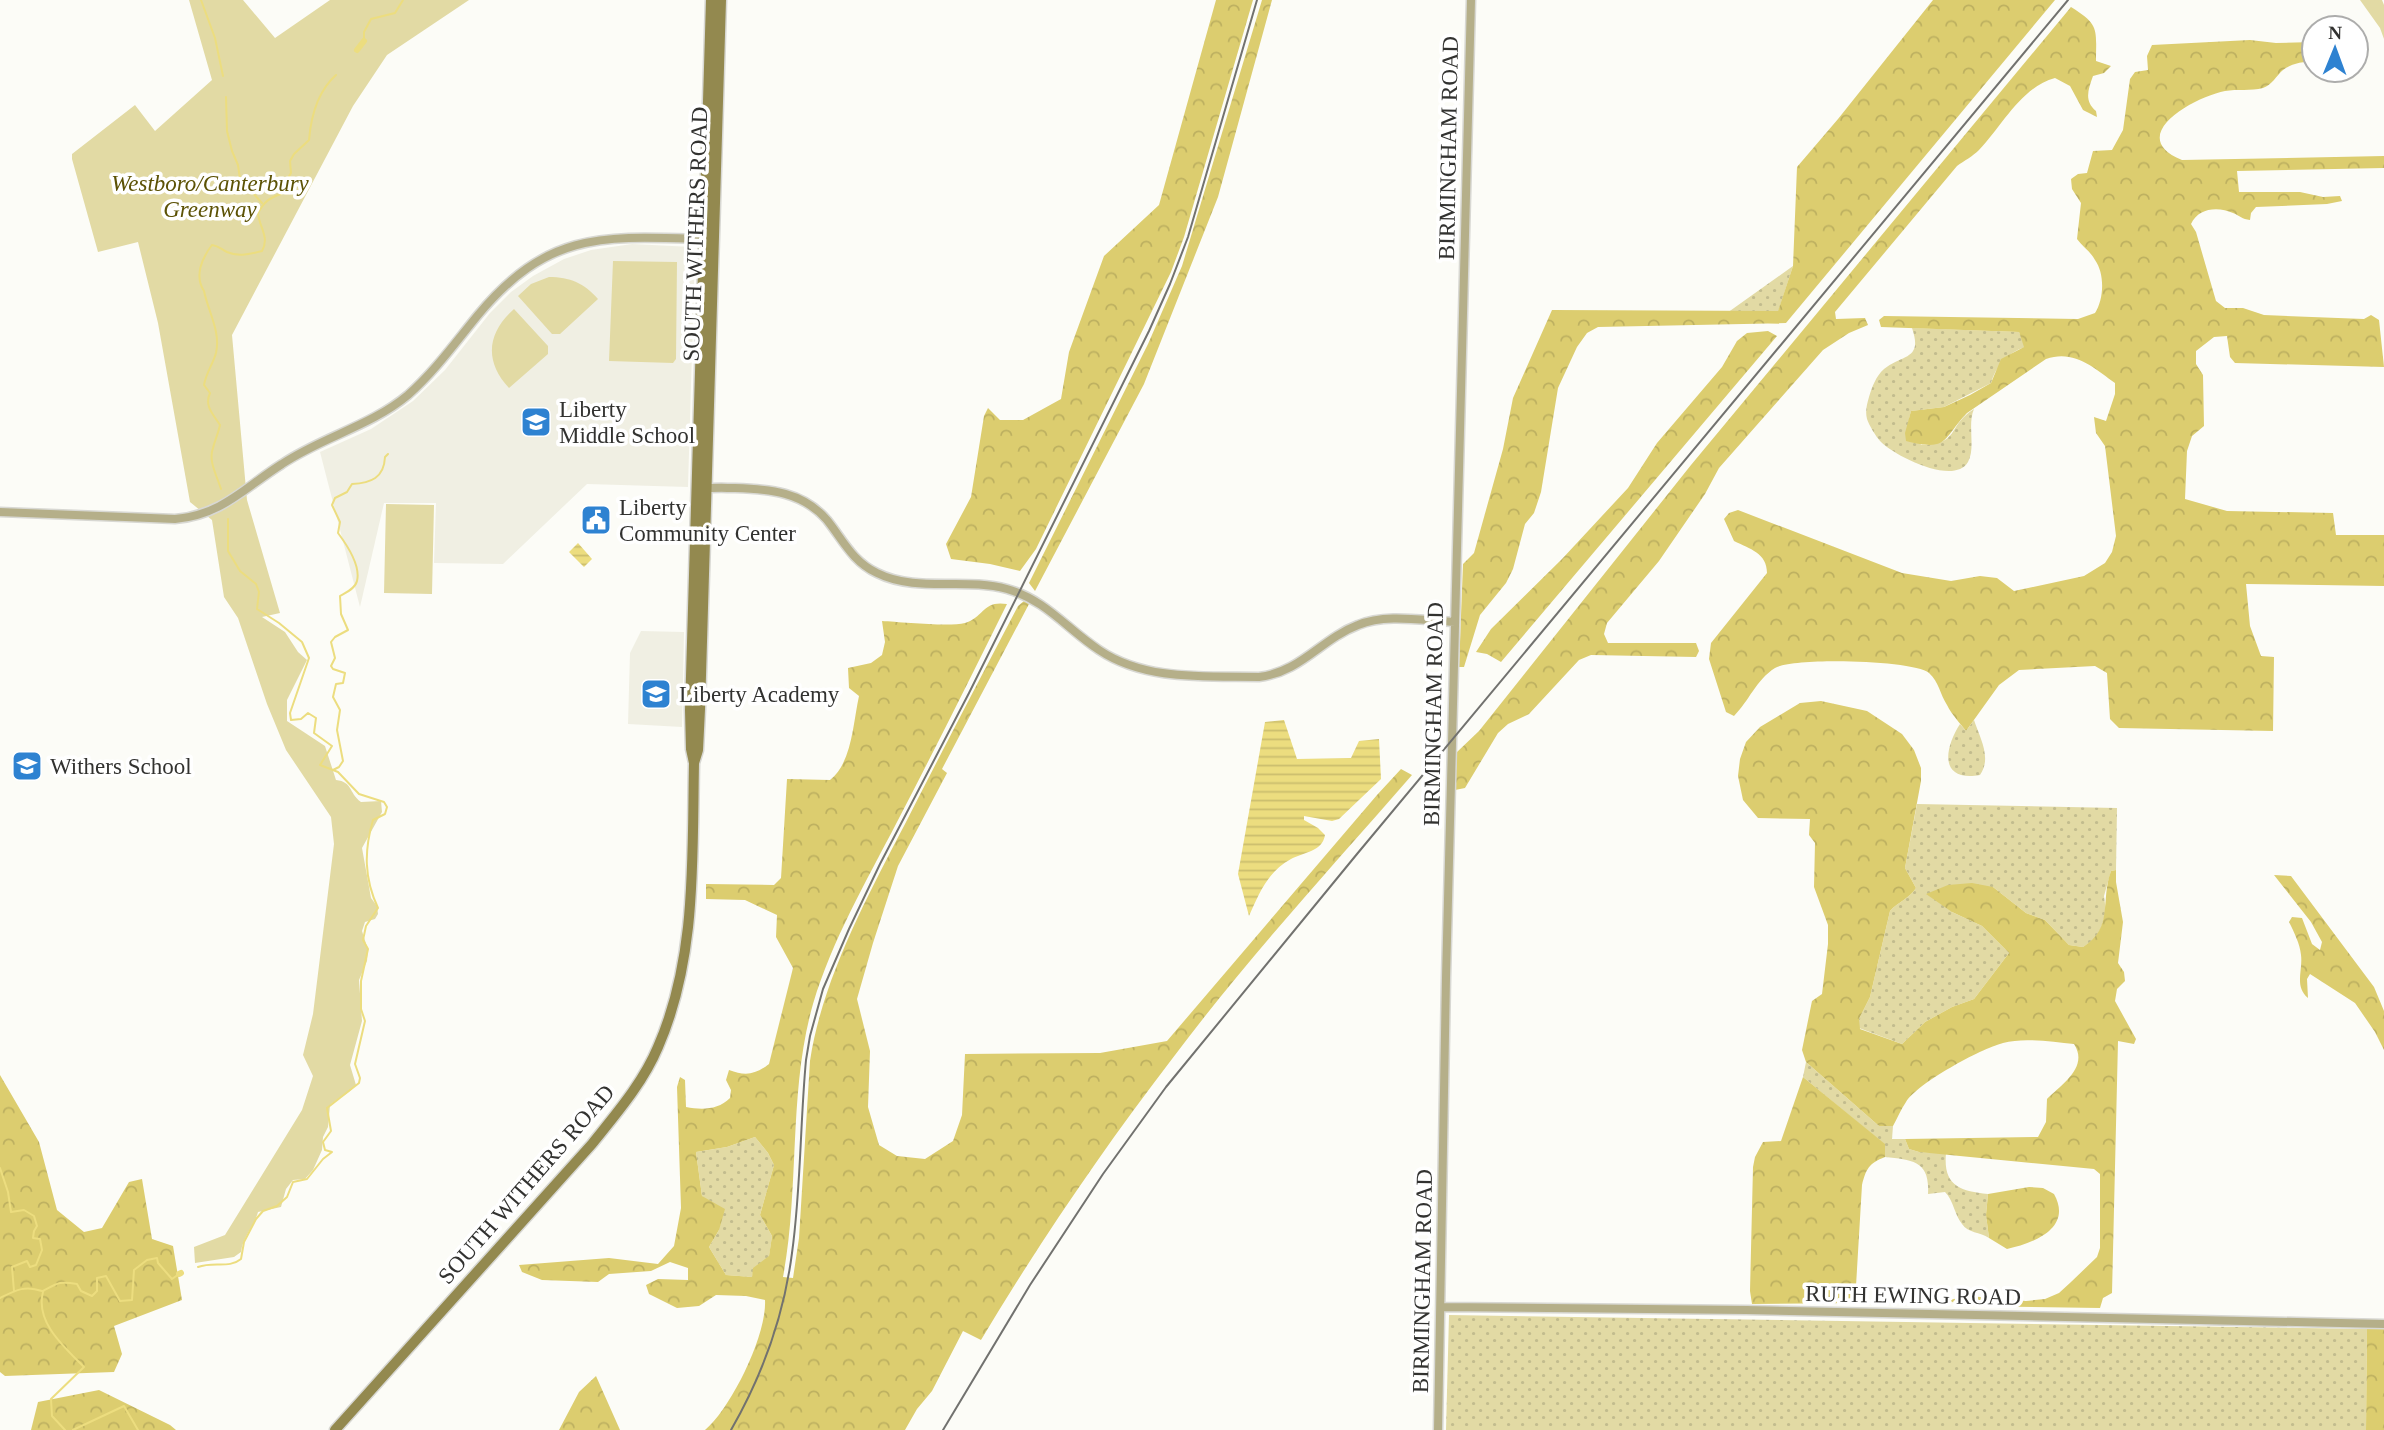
<svg xmlns="http://www.w3.org/2000/svg" width="2384" height="1430" viewBox="0 0 2384 1430" font-family="'Times New Roman',serif">
<defs>
<pattern id="grass-dots" width="8" height="8" patternUnits="userSpaceOnUse" patternTransform="scale(1.75)"><rect width="8" height="8" fill="#e2daa4"/><path d="M2 2h.1M6 6h.1" fill="none" stroke="#c2bc8e" stroke-width="1.8" stroke-linecap="round"/></pattern>
<pattern id="forest-crowns" width="20" height="18" patternUnits="userSpaceOnUse" patternTransform="scale(1.75)"><rect width="20" height="18" fill="#dccd6f"/><path d="M2 6a3 3 0 1 1 6 0M12 15a3 3 0 1 1 6 0" fill="none" stroke="#bdb060"/></pattern>
<pattern id="water-rules" width="6" height="5" patternUnits="userSpaceOnUse" patternTransform="scale(1.75)"><rect width="6" height="5" fill="#ecdd7f"/><path d="M0 2.5h6" fill="none" stroke="#cbbe6e"/></pattern>
</defs>
<rect width="100%" height="100%" fill="#fcfcf7"/>
<path fill="#f0efe3" d="M632 244 692 247 695 250 688 487 587 484 503 564 434 563 436 503H384L360 607 320 452 371 429 413 401 445 370 490 313 511 292 533 276 564 259 591 250Z
M641 631 684 632 682 727 628 724 630 653Z"/>
<path fill="url(#grass-dots)" d="M1793 266 1778 312 1727 313Z
M1912 328 2019 332 2025 347C2007 353 1996 366 1991 383L1944 407 1911 411 1909 419 1921 445C1961 444 1946 427 1974 409 1967 425 1976 447 1968 462 1954 486 1895 456 1881 442 1876 437 1869 425 1867 419 1865 411 1867 404 1869 397 1872 387 1876 376 1884 369 1903 354 1923 360 1912 328Z
M1974 720C1980 738 1992 758 1980 775 1939 782 1944 749 1960 724L1966 731Z
M1917 804 2117 808 2116 870 2111 871 2104 896 2106 912 2101 928 2095 939 2083 947 2069 945 2045 920 2026 913 1993 887 1952 912 1982 926 2009 953 1974 999 1952 1007 1925 1022 1902 1044 1859 1028V1019L1870 997 1890 911C1898 902 1910 898 1916 888L1905 868Z
M1806 1062 1879 1126H1893L1892 1139H1905L1909 1149 1919 1152 1946 1153C1943 1185 1959 1191 1988 1194L1986 1215 1989 1238C1980 1232 1968 1233 1962 1224 1954 1214 1954 1201 1945 1192L1928 1194C1930 1161 1913 1160 1885 1157L1884 1144 1803 1077Z
M755 1137 768 1153 774 1165 760 1215 772 1236 769 1257 754 1268 752 1277 726 1275 709 1247 719 1230 702 1196 696 1152 727 1147Z
M1449 1315 2367 1329 2366 1430H1446Z"/>
<path fill="url(#forest-crowns)" fill-rule="evenodd" d="M1216 0H1253L1184 237 1171 272 1036 549 1020 571 990 564 951 559 946 544 971 497 984 416 988 408 1000 420H1023L1061 399 1069 352 1104 256 1159 205Z
M1262 0H1272L1218 197 1144 384 1035 591 1029 583 1148 344 1182 266Z
M1933 0H2055L1786 323 1598 327 1587 333 1577 347 1558 388 1541 492 1534 513 1525 524 1513 569 1506 583 1480 615 1464 667H1459L1463 564 1474 553 1503 449 1513 398 1552 310 1778 311 1793 266 1797 167 1838 119Z
M2071 7C2100 25 2096 29 2096 61L2111 66 2104 73 2093 76C2088 90 2084 101 2096 111L2097 117 2083 110 2070 86 2055 78C2021 87 2002 126 1979 150 1973 156 1964 161 1957 166L1835 312 1836 319 1865 318 1868 325 1849 333 1823 350 1719 468 1705 494 1659 561 1607 623 1604 634 1608 643H1696L1699 651 1696 657 1591 655 1579 660 1529 714 1508 724 1498 733 1465 788 1455 790 1457 752 1479 731 1691 465Z
M2250 40 2276 43 2314 42V61C2303 62 2292 63 2283 70 2276 76 2272 85 2263 88 2251 91 2237 89 2225 91 2194 97 2124 136 2182 160L2384 156V168L2237 171 2239 192H2300L2323 197 2340 196 2342 201 2327 204 2256 207 2251 213 2250 220C2242 219 2240 216 2233 213 2218 206 2198 208 2191 224L2196 232 2216 301 2225 308H2243L2264 315 2364 319 2371 315 2379 320 2384 367 2235 363 2230 357 2227 336 2214 337 2196 351V364L2203 375 2204 426 2192 436 2187 451 2185 499 2227 511 2333 513 2336 535H2384V586L2246 584 2250 626 2261 656 2274 657 2273 731 2119 728 2110 719 2107 673 2095 666 2019 670 1999 685 1966 731C1960 723 1952 715 1947 705 1940 694 1939 682 1929 673 1914 660 1793 657 1775 668 1756 680 1749 701 1734 716L1726 712 1709 659 1711 643 1767 573C1767 553 1750 549 1734 541L1724 519 1729 513 1738 510 1902 573 1951 581 1980 576 1997 578 2014 591 2084 576 2105 563 2112 552 2116 536 2105 446 2096 433 2094 417 2106 421 2115 394V383C2094 368 2074 349 2046 359L1967 413C1942 439 1949 452 1906 441L1905 433 1911 411 1944 407 1970 395 1991 383 2001 359 2024 347 2019 332 1881 327 1879 320 1884 316 2078 319 2095 313C2104 299 2105 274 2095 260 2091 252 2082 246 2077 239L2081 203 2072 189 2071 179 2078 174 2087 173 2093 151 2112 150 2123 130 2130 79 2135 72 2148 70 2147 56 2152 45Z
M1768 331 1777 336 1501 662 1487 654 1476 652 1491 629 1562 559 1628 488 1657 443 1722 367 1737 341 1747 333Z
M1024 601 1029 604 942 769 947 773 898 866 873 943 857 999 870 1051 868 1107 879 1145 897 1156 925 1159 953 1141 962 1115 965 1054 1100 1053 1167 1041 1377 795 1401 769 1412 775C1331 868 1246 960 1172 1059 1103 1149 1039 1243 981 1340L963 1331 932 1391 917 1409 905 1430H705C731 1408 767 1335 765 1300L746 1296 716 1295 699 1306 677 1308 649 1294 646 1285 658 1279 688 1280V1268L670 1262 651 1271 609 1274 598 1282 542 1280 522 1272 519 1265 609 1258 658 1264 674 1246 681 1208 677 1087 680 1077 685 1080 686 1107C702 1110 718 1110 730 1098L731 1090 726 1080 729 1070C745 1076 755 1075 769 1064L793 968 776 937 777 915 745 900 706 899V884L774 885 781 878 787 779 830 780C852 763 853 723 859 696L849 688 848 668 871 663 882 655 885 642 882 621C901 622 949 627 965 623 984 617 983 600 1007 604 971 677 935 749 897 822 867 880 832 940 813 1004 788 1091 800 1188 783 1277L793 1278 799 1238 810 1061C822 980 867 897 905 824 942 751 980 679 1018 606ZM755 1137 768 1153 774 1165 760 1215 772 1236 769 1256 753 1268 752 1277 726 1275 709 1247 719 1230 725 1209 702 1196 696 1152 727 1147Z
M1821 701 1867 711 1902 734 1914 750 1921 768V781L1905 868 1916 888C1910 898 1898 902 1890 911L1870 997 1859 1019 1860 1029 1902 1044 1925 1022 1952 1007 1974 999 2009 953 1982 926 1952 912 1926 894 1948 885 1972 883 1993 887 2026 913 2045 920 2069 945 2083 947C2114 928 2100 901 2111 871L2116 870V882L2123 922 2118 963 2124 972 2125 981 2117 989 2115 1001 2136 1039 2134 1044 2118 1041 2112 1293 2103 1298 2100 1308 1959 1306 1949 1300 1969 1296 2026 1301 2045 1299 2059 1293 2071 1282 2097 1257 2100 1248V1174L2094 1169 1919 1152 1909 1149 1905 1139 2038 1137 2046 1122 2047 1099C2062 1084 2089 1067 2074 1044 2052 1042 2024 1037 2003 1043 1980 1049 1918 1083 1906 1102 1901 1109 1897 1119 1893 1126H1879L1806 1062 1802 1050 1812 1001 1822 994 1828 944V925L1814 887 1815 843 1809 835 1810 819 1758 818 1743 800 1738 776 1740 759 1746 742 1760 727 1800 703Z
M2274 875 2291 876 2374 987 2384 1011V1050L2375 1032 2355 1003 2310 974 2307 979 2308 998C2294 986 2303 971 2301 955 2300 944 2294 932 2289 922L2292 917 2302 918 2312 944 2320 950 2322 942 2311 922Z
M0 1075 39 1142 57 1210 84 1232 102 1228 129 1182 142 1179 152 1239 173 1246 182 1300 114 1326 122 1354 114 1372 5 1376 0 1372Z
M1803 1077 1885 1144V1157C1869 1163 1866 1169 1862 1185L1855 1303 1752 1304 1750 1291 1753 1167 1755 1157 1763 1142 1781 1141Z
M2029 1187 2043 1188 2054 1194C2073 1228 2034 1243 2007 1249L1989 1238 1986 1215 1988 1194Z
M2367 1329H2384V1430H2366Z
M596 1376 620 1430H559L579 1392Z
M99 1390 170 1425 176 1430H31L38 1402Z"/>
<path fill="#e2daa4" d="M189 0H243L275 38 330 0H469L387 55 353 106 232 335 247 500 280 613 262 617 285 632 298 652 307 660 287 700V721L325 746 336 780C353 782 348 792 361 802L381 801 382 812 362 848 371 898 377 906 378 914 375 919 365 922 362 931 368 950 367 961 359 980 362 1021 350 1065 356 1085C349 1094 339 1097 330 1105L328 1127 323 1137 322 1150 313 1170 305 1179 293 1180 286 1189 281 1207 258 1212C254 1227 243 1236 241 1252L234 1257 195 1263 194 1247 225 1235 302 1110 313 1076 303 1055 313 1014 334 844 331 817 286 750 267 704 238 618 224 597 212 520 190 502 158 323 138 242 98 252 72 159V154L135 105 155 131 212 80Z
M2360 0H2382L2384 5V39L2380 28Z
M613 261 677 262 676 359 673 363 609 361Z
M549 277C570 277 584 283 598 299L560 334H552L518 296 531 284Z
M514 309 548 346V354L509 388C484 361 487 333 514 309Z
M386 504 434 505 432 594 384 593Z"/>
<path fill="url(#water-rules)" d="M578 543 592 559 584 567 569 552Z
M1284 720 1297 759 1351 758 1359 741 1379 739 1381 779 1339 819 1332 821 1304 816V820L1318 828 1325 835C1322 852 1304 852 1291 859 1268 871 1259 894 1249 916L1238 874 1265 722Z"/>
<g fill="none" stroke-linecap="round" stroke-linejoin="round">
<path stroke="#ecdd7f" stroke-width="2" d="M201 0 215 38 223 76
M364 41V32L371 19 395 13 403 0
M226 97 227 131 232 151 238 165 240 179 262 203
M221 489C217 476 208 461 213 448 215 440 218 434 220 425 213 414 204 406 210 393L204 385C206 373 213 364 216 353 221 332 208 311 204 291 194 276 202 258 212 245 219 246 221 249 227 252 238 257 251 254 262 251 270 237 259 227 258 213 264 202 269 198 281 194L283 186 291 173 290 161 294 154 309 140C311 116 318 91 336 75
M333 770 339 767 343 761 337 730 340 710 333 697 336 684 343 683 345 673 333 669 331 666 335 658 331 642 335 637 348 630 341 614 340 596C345 593 355 589 357 581 361 565 347 545 338 533L340 522 332 505 335 498 347 492 352 484C371 483 384 478 385 457L388 454
M0 1168 8 1192 11 1212 24 1210 34 1216 37 1226 34 1231 33 1238 40 1239 42 1250 36 1265 30 1267 27 1261 12 1267 14 1291
M198 1267C214 1261 229 1269 241 1259L244 1242 256 1219 263 1211 277 1206 287 1197 293 1182 307 1179 323 1159 332 1152 325 1150 323 1142 331 1131 327 1108 359 1083 360 1078 355 1064 365 1021 361 1009V981L368 949 363 940 366 926 378 908C364 878 364 851 373 820L385 814 387 807 384 802 359 794 338 772 320 765 332 746 314 733 316 718 308 713 301 719 291 720 290 713 309 658 302 642 279 623 257 609 259 592 256 584 240 571 228 551V519
M43 1291C58 1283 59 1281 77 1284L81 1291 92 1296 97 1291V1278L106 1276 120 1301 132 1300 134 1270 147 1260 157 1258 158 1263 172 1279 179 1274
M43 1292C35 1322 64 1347 84 1367L51 1399 52 1416 65 1430
M0 1298C16 1290 25 1285 42 1291
M73 1430 124 1406 138 1430"/>
<path stroke="#ecdd7f" stroke-width="6" d="M357 50 364 41
M179 1274 181 1273"/>
<g stroke="#d8d8d3" stroke-width="11">
<path id="tertiary" d="M704 489C714 487 725 488 735 488 770 489 803 492 827 520 843 540 852 561 877 573 917 593 965 577 1007 589 1046 600 1067 629 1099 650 1145 681 1205 676 1259 677 1301 672 1321 639 1358 625 1387 613 1424 621 1455 622
M0 512 175 519C222 515 244 488 282 464 322 437 371 426 408 395 435 371 455 343 478 315 548 231 603 236 703 239L708 242
M1441 1307 1746 1310 2384 1324
M1438 1430 1446 978 1471 0"/>
</g>
<g stroke="#d8d8d3" stroke-width="13">
<path id="secondary" d="M694 763 698 750 700 709 721 0
M335 1430 592 1144C616 1114 643 1083 658 1047 697 958 692 859 694 763L691 749 690 710 711 0"/>
</g>
<use href="#tertiary" stroke="#b5af89" stroke-width="8"/>
<use href="#secondary" stroke="#93894f" stroke-width="10"/>
<path stroke="#72726f" stroke-width="2" d="M731 1430C762 1376 784 1315 792 1253 801 1189 800 1124 806 1060L810 1036 823 989 849 929 880 864 969 693 1149 331 1170 284 1188 237 1257 0
M943 1430 1030 1285 1103 1174 1166 1087 1357 854 2068 0"/>
</g>
<defs>
<g id="school-square" transform="scale(1.575)"><rect x="-9" y="-9" width="18" height="18" rx="4" fill="#2e82d1" stroke="#fff"/><path d="M0-5L7-2L0 1L-7-2ZM-4 1L0 2.5L4 1V4Q0 6-4 4Z" fill="#fff"/></g>
<g id="civic-square" transform="scale(1.575)"><rect x="-9" y="-9" width="18" height="18" rx="4" fill="#2e82d1" stroke="#fff"/><path d="M-.6-6.5H3V-4.5H.6V-3L4-1V1h2V6H-6V1h2V-1L-.6-3ZM-1.2 2.5V6h2.4V2.5Z" fill="#fff"/></g>
</defs>
<g fill-rule="evenodd">
<use href="#school-square" x="536" y="422"/>
<use href="#civic-square" x="596" y="520"/>
<use href="#school-square" x="656" y="694"/>
<use href="#school-square" x="27" y="766"/>
</g>
<g text-anchor="middle" stroke-width="7" stroke-linejoin="round" paint-order="stroke">
<g font-size="23" fill="#323230" stroke="#fff">
<text transform="translate(1448 148) rotate(-89)" y="8">BIRMINGHAM ROAD</text>
<text transform="translate(695 234) rotate(-88)" y="8">SOUTH WITHERS ROAD</text>
<text transform="translate(1433 714) rotate(-89)" y="8">BIRMINGHAM ROAD</text>
<text transform="translate(526 1184) rotate(-49)" y="8">SOUTH WITHERS ROAD</text>
<text transform="translate(1422 1281) rotate(-89)" y="8">BIRMINGHAM ROAD</text>
<text transform="translate(1913 1295) rotate(1)" y="8">RUTH EWING ROAD</text>
</g>
<g font-size="23" font-style="italic" fill="#5c5205" stroke="#fff">
<text x="210" y="191">Westboro/Canterbury<tspan x="210" dy="26">Greenway</tspan></text>
</g>
<g font-size="23" fill="#323230" stroke="#fff" text-anchor="start">
<text x="559" y="417">Liberty<tspan x="559" dy="26">Middle School</tspan></text>
<text x="619" y="515">Liberty<tspan x="619" dy="26">Community Center</tspan></text>
<text x="679" y="702">Liberty Academy</text>
<text x="50" y="774">Withers School</text>
</g>
</g>
<g transform="translate(2335 49) rotate(1)"><circle r="33" fill="#ffffff" stroke="#adadac" stroke-width="2"/>
<path d="M0-5L12 26L0 18L-12 26Z" fill="#2e82d1"/>
<text y="-10" font-size="19" font-weight="bold" text-anchor="middle" fill="#323230">N</text>
</g>
</svg>
